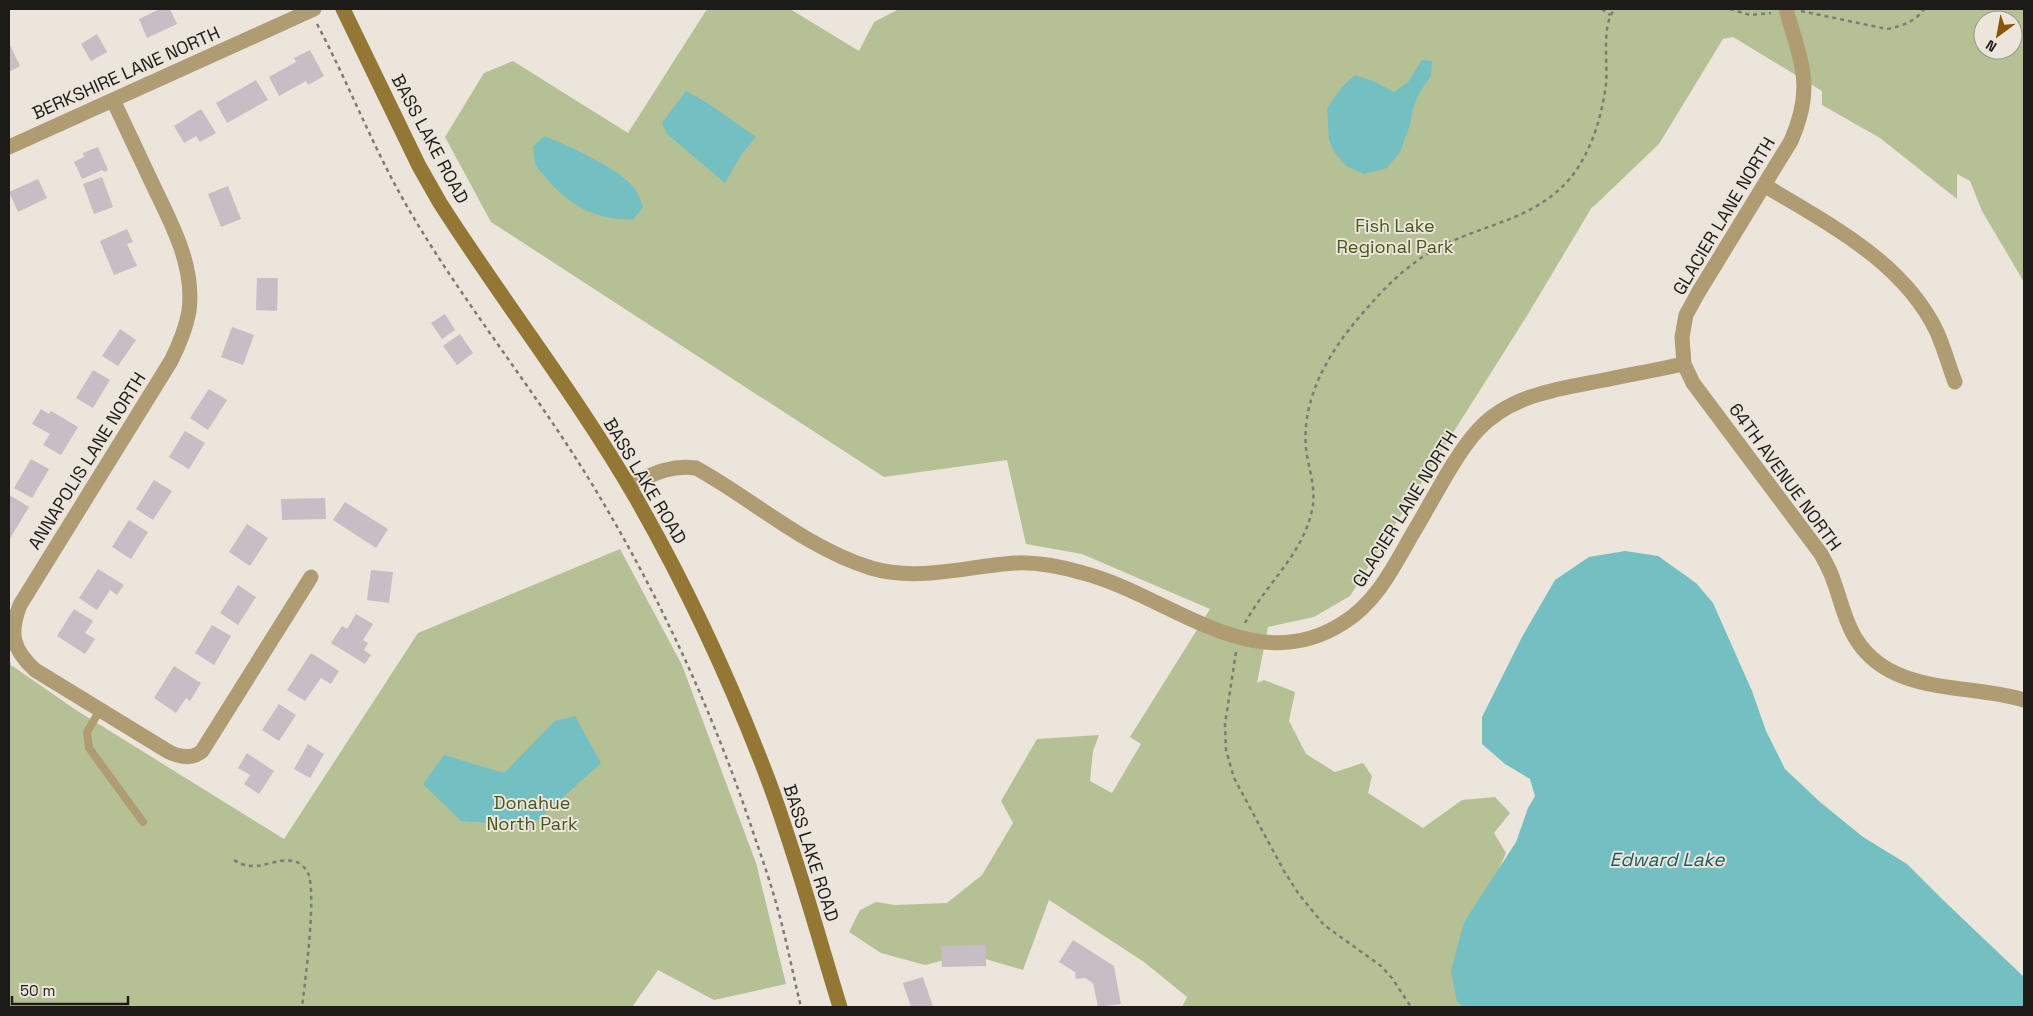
<svg xmlns="http://www.w3.org/2000/svg" width="2033" height="1016" viewBox="0 0 2033 1016" font-family="'Space Grotesk',sans-serif">
<rect width="100%" height="100%" fill="#ebe5db"/>
<path fill="#b5c195" fill-rule="evenodd" d="M707 9H790L859 51 874 22 899 9H2024V282L1982 211 1970 181 1957 174V199L1880 138 1822 105V91L1733 37 1723 39 1659 144 1593 207H1592L1528 314 1350 596 1314 617 1268 627 1257 683 1264 680 1295 692 1289 721 1306 754 1335 772 1363 763 1372 776 1368 793 1423 828 1462 800 1495 797 1510 813 1494 833 1506 853 1496 875 1464 922 1457 1002 1462 1007H1182L1187 997 1144 962 1049 900 1023 970 968 954 925 965 881 953 849 932 860 910 876 902 895 905 947 903 982 875 1013 823 1001 801 1037 739 1099 735 1093 751 1090 781 1112 793 1141 744 1130 737 1210 609 1082 554 1026 544 1007 460 884 477 491 222 445 137 484 73 513 61 628 133ZM1983 20H2013V50H1983Z
M620 549 682 665 756 863 786 984 714 1000 658 970 632 1007H9V658L11 665 76 710 284 839 418 633Z"/>
<path fill="#74bfc2" d="M1422 60 1432 61 1431 76 1420 92 1413 108 1410 125 1400 152 1387 168 1364 174 1346 166 1335 153 1329 140 1327 108 1342 87 1355 75 1373 81 1394 92 1408 82Z
M686 91 709 104 756 137 741 155 725 183 667 134 662 123Z
M544 136C568 145 624 170 637 192 640 196 641 202 643 207L634 219C597 221 570 206 546 178 542 173 536 168 535 162 533 157 534 152 533 147Z
M1625 551 1658 556 1696 583 1713 603 1752 691 1766 731 1785 769 1820 802 1863 837 1907 864 1943 900 2024 977V1007H1462L1457 1002 1451 971 1464 922 1516 842 1528 808 1535 796 1530 779 1505 764 1482 744V717L1522 637 1555 580 1589 557Z
M575 716 601 763 531 826 461 821 423 784 444 755 504 773 555 721Z"/>
<path fill="#c7bdc4" d="M160 9H170L177 24 147 38 139 19Z
M97 34 107 52 91 61 81 44Z
M9 43 20 66 9 72Z
M310 50 324 76 308 85 306 81 279 96 269 77 296 62 294 58Z
M256 80 268 100 227 123 216 103Z
M201 109 216 133 200 142 196 136 184 143 174 126Z
M98 147 108 170 104 172 102 170 82 179 74 162 84 157 83 153Z
M102 177 113 207 94 214 83 184Z
M38 179 47 198 18 212 9 192Z
M228 186 241 219 221 227 208 194Z
M127 229 133 242 127 244 137 266 114 275 100 241Z
M257 278H278L277 311 256 310Z
M445 314 455 330 442 339 431 323Z
M232 327 254 335 243 365 221 357Z
M120 329 136 340 118 366 102 356Z
M460 334 473 353 457 365 443 346Z
M93 370 110 380 93 408 76 398Z
M209 389 227 400 208 430 190 418Z
M41 409 49 414 51 411 78 427 61 455 43 445 50 434 32 424Z
M185 431 205 443 189 469 169 457Z
M31 459 49 469 32 498 14 488Z
M154 480 172 491 153 520 136 509Z
M11 496 29 507 9 540V499Z
M325 498 326 519 282 520 281 499Z
M345 502 388 529 376 548 333 520Z
M129 520 148 532 131 559 112 547Z
M247 524 268 538 250 566 229 552Z
M98 569 124 585 117 595 110 590 97 610 79 598Z
M371 570 393 572 389 603 367 600Z
M238 585 256 597 238 625 220 613Z
M74 609 93 621 85 633 95 639 85 654 57 636Z
M356 614 373 624 363 640 368 643 364 650 371 655 365 664 331 643 342 626 347 629Z
M212 625 231 636 214 665 195 653Z
M311 653 339 671 331 684 321 678 305 701 287 690Z
M174 666 201 683 190 701 186 698 176 713 154 698Z
M279 704 296 715 279 741 262 730Z
M308 744 324 754 310 778 294 769Z
M247 753 274 771 259 794 244 784 250 775 238 768Z
M1073 940 1114 966 1121 1004 1098 1007 1093 983 1085 978 1076 979 1075 972 1059 962Z
M986 945V966L942 967 941 946Z
M923 977 933 1007H911L903 983Z"/>
<g fill="none" stroke-linecap="round" stroke-linejoin="round">
<path stroke="#7e7a74" stroke-width="2.5" stroke-dasharray="4 4" stroke-linecap="butt" d="M1602 9 1610 15
M1730 9 1750 15 1771 13
M1801 11 1887 29C1902 26 1915 22 1924 9
M317 24C349 84 373 148 408 208 465 306 539 395 598 494 660 598 710 706 749 820 759 850 770 880 778 910 787 942 793 975 801 1007
M1245 623C1266 584 1303 554 1312 510 1317 489 1308 468 1306 448 1301 394 1334 344 1369 306 1387 285 1409 264 1434 250 1482 223 1539 221 1575 172 1593 146 1602 115 1606 84 1608 63 1601 24 1615 9
M1236 652 1225 724 1226 750 1234 778 1284 871 1298 893 1324 925 1381 966 1392 978 1411 1007
M234 860C257 875 272 857 294 861 299 862 306 868 308 873 317 892 305 982 302 1007"/>
<path stroke="#af9c73" stroke-width="8" d="M100 710 87 732 89 748 143 822"/>
<path stroke="#af9c73" stroke-width="15" d="M1786 9C1801 63 1815 86 1791 141L1698 293 1686 315 1682 337 1684 364 1693 383 1821 554C1826 563 1831 572 1834 582 1841 601 1845 622 1856 639 1891 696 1968 683 2024 700
M113 100C126 128 139 155 152 183 171 223 195 265 189 311 186 329 179 345 171 361L20 605C9 633 12 649 35 670L169 752C180 757 192 760 202 751L311 577
M9 147 314 9
M1764 185C1828 224 1903 261 1937 332 1944 348 1949 366 1955 382
M629 485C651 475 671 464 696 468 754 500 806 548 871 568 919 582 967 566 1015 563 1037 562 1062 567 1083 573 1169 595 1253 681 1343 623 1377 602 1394 566 1413 533 1432 502 1454 456 1478 430 1509 396 1556 389 1599 381 1628 375 1656 370 1684 364"/>
<path stroke="#947735" stroke-width="15" d="M343 9 419 166 440 203C504 303 577 396 636 498 688 589 732 684 769 782 796 855 817 932 840 1007"/>
</g>
<g text-anchor="middle" stroke-width="4" stroke-linejoin="round" paint-order="stroke">
<g font-size="18" fill="#1d1b18" stroke="#ebe5db">
<text transform="translate(126 73) rotate(-24)" y="6">BERKSHIRE LANE NORTH</text>
<text transform="translate(430 139) rotate(62)" y="6">BASS LAKE ROAD</text>
<text transform="translate(1724 216) rotate(-59)" y="6">GLACIER LANE NORTH</text>
<text transform="translate(87 461) rotate(-58)" y="6">ANNAPOLIS LANE NORTH</text>
<text transform="translate(1785 477) rotate(54)" y="6">64TH AVENUE NORTH</text>
<text transform="translate(645 481) rotate(59)" y="6">BASS LAKE ROAD</text>
<text transform="translate(1405 509) rotate(-58)" y="6">GLACIER LANE NORTH</text>
<text transform="translate(811 853) rotate(72)" y="6">BASS LAKE ROAD</text>
</g>
<g font-size="18" fill="#49561b" stroke="#ebe5db">
<text x="1395" y="232">Fish Lake<tspan x="1395" dy="21">Regional Park</tspan></text>
<text x="532" y="809">Donahue<tspan x="532" dy="21">North Park</tspan></text>
</g>
<g font-size="19" font-style="italic" fill="#1e5d60" stroke="#ebe5db">
<text x="1667" y="866">Edward Lake</text>
</g>
</g>
<rect width="2033" height="1016" fill="none" stroke="#1d1b18" stroke-width="20"/>
<g transform="translate(1998 35) rotate(212)"><circle r="24" fill="#ebe5db" stroke="#99948d"/>
<path d="M0-4L9 19L0 12L-9 19Z" fill="#885400"/>
<text y="-8" font-size="14" font-weight="bold" text-anchor="middle" fill="#1d1b18">N</text>
</g>
<path d="M12 996v8h116v-8" fill="none" stroke="#1d1b18" stroke-width="2.5"/>
<text x="20" y="996" font-size="15" fill="#1d1b18" stroke="#ebe5db" stroke-width="4" paint-order="stroke">50 m</text>
</svg>
